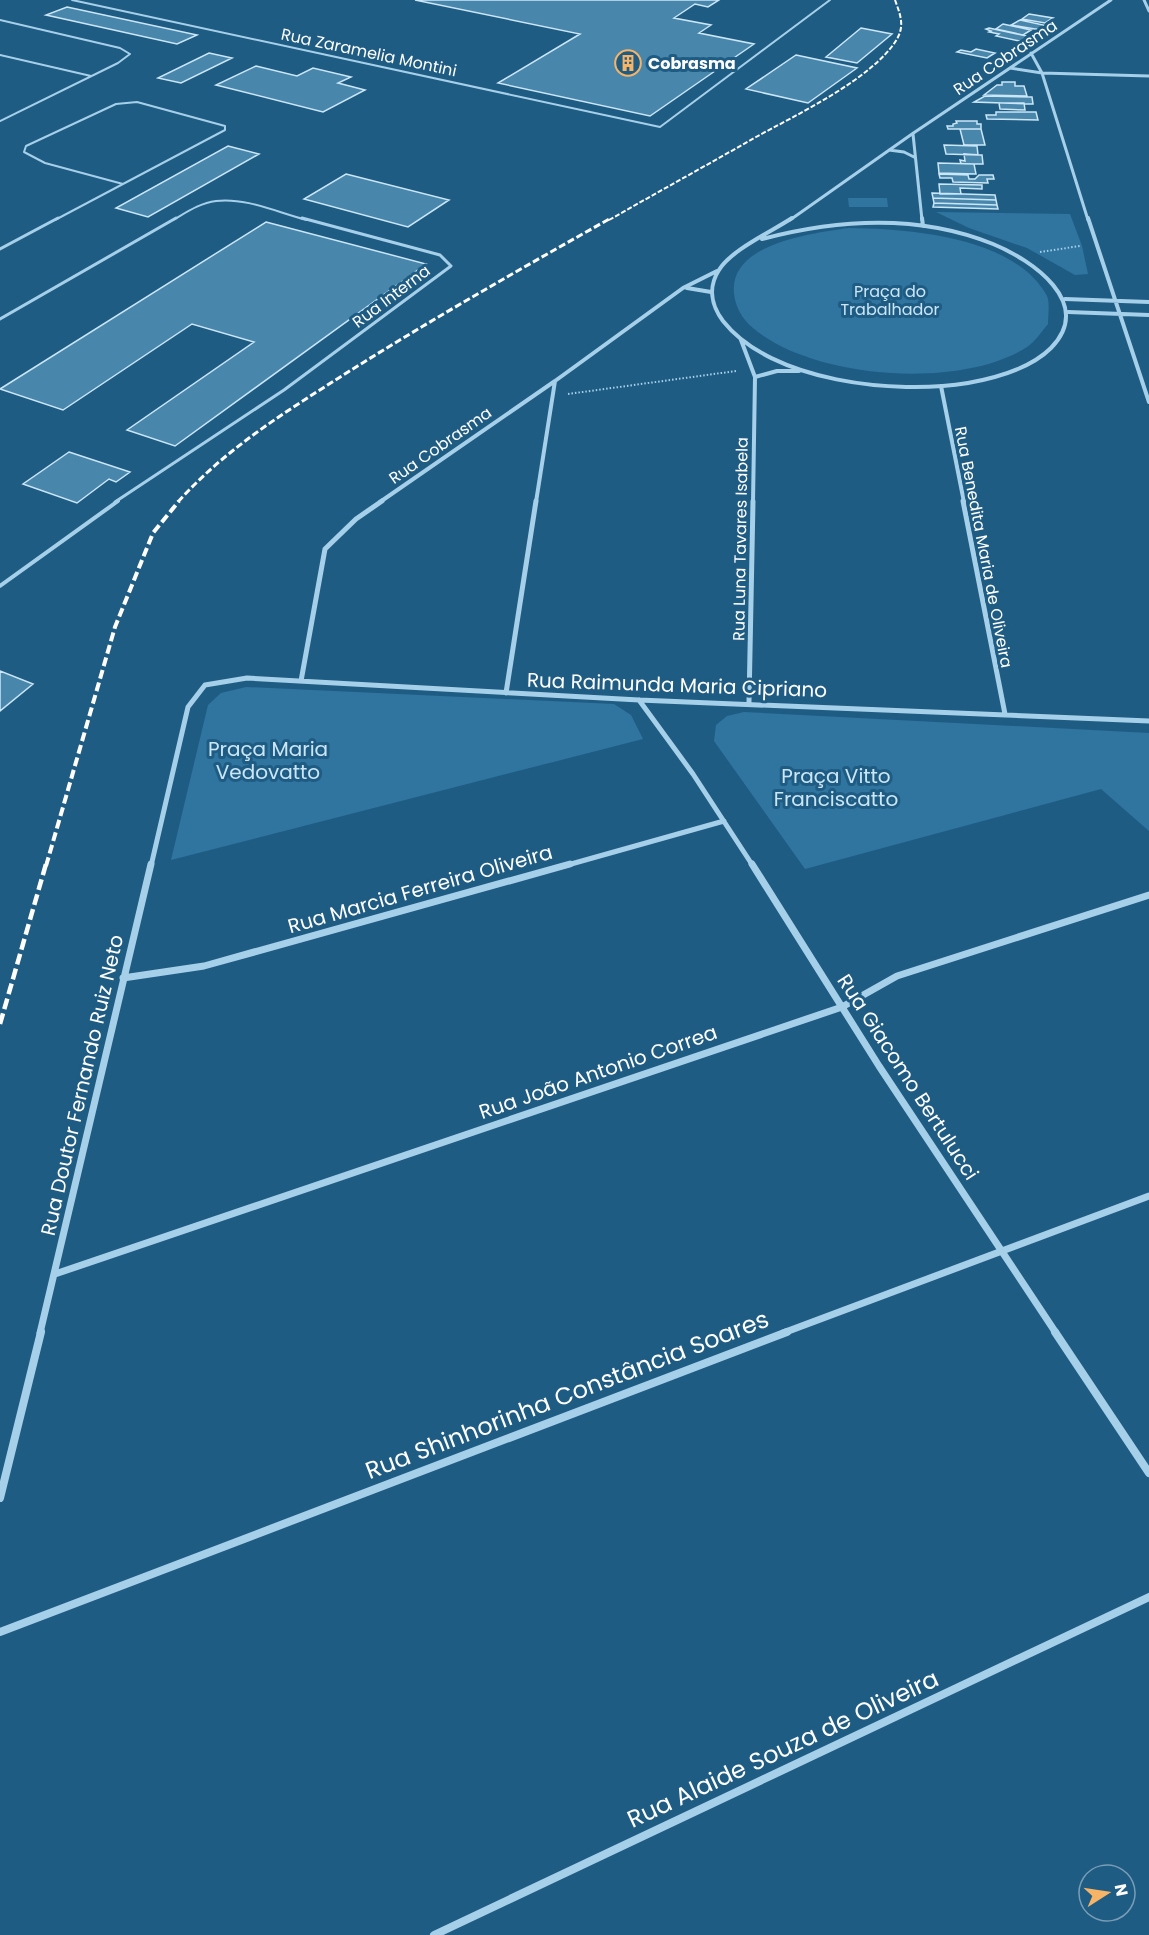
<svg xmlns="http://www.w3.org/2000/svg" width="1149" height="1935" viewBox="0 0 1149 1935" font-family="Poppins,sans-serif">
<rect width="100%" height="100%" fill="#1f5c83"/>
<path fill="#2f75a0" d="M848 198H887L888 207H849Z
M936 212 1070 214 1082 246 1088 274 1075 275 1027 248 969 228Z
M849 228C909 229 1014 236 1047 296 1050 303 1048 316 1048 324 1042 331 1035 342 1027 347 961 390 813 379 753 328 742 319 735 306 734 293 729 243 814 233 849 228Z
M246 687 614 704 631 715 643 739 171 860 208 705 221 693Z
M744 712 1149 733V831L1101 789 805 869 714 741 716 725 727 716Z"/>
<path fill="#4886ac" stroke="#cae6f7" stroke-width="1.5" d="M415 0H719L708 7 695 4 674 18 711 25 699 33 754 44 650 116 498 83 580 34Z
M67 7 197 35 177 44 46 15Z
M1029 14 1053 18 1045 23 1022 19Z
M1020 20 1048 26 1043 29H1035L1011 25Z
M1003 24 1031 30 1023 35 996 29Z
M861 28 892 34 857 63 826 57Z
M989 28 1031 37 1024 42 996 36 999 34 989 32 991 31 986 29Z
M976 49 995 53 987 58 957 52 961 50 971 52Z
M209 53 232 58 181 83 158 78Z
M796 55 857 68 808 103 746 89Z
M256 66 297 76 313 68 351 77 338 83 365 90 323 112 216 85Z
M1002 82H1015V86H1024L1027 96 984 95 997 85H1002Z
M985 96 1032 97 1033 104 974 102Z
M999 103H1024L1025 110 1000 109Z
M996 112H1036L1038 120 987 119 986 115H996Z
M956 121H977V124H981V129H948L947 126H953V124L957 123Z
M960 129H981L985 145H964Z
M944 145 977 146 978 155 946 154Z
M228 146 259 154 148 217 116 208Z
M964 154 982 155 983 164H961L960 160 965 161Z
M938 163 974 164 976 174 939 173Z
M346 174 449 200 408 227 304 199Z
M939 174 968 175 969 179H975L979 175H993L994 179H987L988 183 953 182 952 178H940Z
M939 184 982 185V189L960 188 961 194H940Z
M932 193 995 195 996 200 933 198Z
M933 198 996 200 997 205 934 203Z
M934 203 997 205 998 209 933 207Z
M266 222 426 264 175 446 127 430 254 342 192 324 63 410 0 389Z
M69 452 130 472 116 482 109 479 77 503 23 484Z
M0 671 33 684 0 711Z"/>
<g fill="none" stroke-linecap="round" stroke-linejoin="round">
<path stroke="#a6d0e9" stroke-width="2" stroke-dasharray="1.5 2" stroke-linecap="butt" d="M1040 252 1080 246
M568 394 736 371"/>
<path stroke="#a6d0e9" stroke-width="2" d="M72 0 660 127 830 0
M0 20 120 48 130 54 118 63 0 121
M0 55 91 76
M137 102 225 126V130L123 184 45 163 24 152 26 146 116 104Z
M55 220 123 184
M173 220C187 212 200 203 216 201 245 197 279 213 307 220"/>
<path stroke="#a6d0e9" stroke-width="3" d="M0 249 58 218
M0 319 176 218
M115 502 284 390 451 266 440 255 302 218"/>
<path stroke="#a6d0e9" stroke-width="4" d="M0 586 118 501"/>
<path stroke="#a6d0e9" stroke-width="3" d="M1144 0 1149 11
M1031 53 1042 73 1149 76
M1010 68 1042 73 1088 220
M913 134 922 220
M889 150 904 152 914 157
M790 220 912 134 1111 0"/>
<path stroke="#a6d0e9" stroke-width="4" d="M922 218 923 226
M1088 218 1149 402
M762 239C838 219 919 214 993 244 1032 260 1095 303 1051 348 1030 369 996 378 968 383 896 395 771 382 723 321 711 305 708 287 719 270 731 250 771 232 792 218
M687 288 711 292
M1065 299 1149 302
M1068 312 1149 315
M741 340 755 377 753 502
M755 377 777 371H799
M941 386 964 502
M380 502 555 381 683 288 717 271
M536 502 555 381"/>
<path stroke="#a6d0e9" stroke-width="5" d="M963 501 1005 714
M301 681 325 549 356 519 382 501
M506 693 536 501
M639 700 693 774 753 866
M749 702 753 501
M151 866 188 707 205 685 247 678 639 700 1149 721
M564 866 724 821"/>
<path stroke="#a6d0e9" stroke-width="7" d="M752 864 879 1066 1056 1333
M123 978 204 966 570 864
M55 1274 842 1007 897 976 1149 895
M40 1333 151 864
M783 1333 1149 1196"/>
<path stroke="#a6d0e9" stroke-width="8" d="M1055 1332 1149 1473
M0 1498 41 1332
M0 1632 787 1332
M434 1935 1149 1597"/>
<path stroke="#fff" stroke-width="2" stroke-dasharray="5 2" stroke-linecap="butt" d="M609 220C658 192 707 165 756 137 796 115 874 78 897 39 905 25 900 14 895 0"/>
<path stroke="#fff" stroke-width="3" stroke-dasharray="7 3" stroke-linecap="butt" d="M178 502C226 448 287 411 348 372 434 318 522 268 611 218"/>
<path stroke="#fff" stroke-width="4" stroke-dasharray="9 4" stroke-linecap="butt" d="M46 866 115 627 153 533 179 501"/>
<path stroke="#fff" stroke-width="4.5" stroke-dasharray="11 4.5" stroke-linecap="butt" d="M0 1024 46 864"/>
</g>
<defs>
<g id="building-ring" transform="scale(1.35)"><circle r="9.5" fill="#1f5c83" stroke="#f7b466" stroke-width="1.5"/><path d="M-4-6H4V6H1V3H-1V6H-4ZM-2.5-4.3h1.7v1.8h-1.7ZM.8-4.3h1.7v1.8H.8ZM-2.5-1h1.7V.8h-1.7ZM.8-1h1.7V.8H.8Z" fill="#f7b466"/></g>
</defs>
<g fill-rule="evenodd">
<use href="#building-ring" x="628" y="63"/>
</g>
<g text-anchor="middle" stroke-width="6" stroke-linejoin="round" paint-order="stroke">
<g font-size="16" fill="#fff" stroke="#1f5c83">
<text transform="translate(369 52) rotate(12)" y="6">Rua Zaramelia Montini</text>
<text transform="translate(1005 57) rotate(-34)" y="6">Rua Cobrasma</text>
<text transform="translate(391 296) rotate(-37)" y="6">Rua Interna</text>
<text transform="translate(440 445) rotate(-35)" y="6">Rua Cobrasma</text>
<text transform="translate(740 539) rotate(-89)" y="6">Rua Luna Tavares Isabela</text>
<text transform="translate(984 547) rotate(79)" y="6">Rua Benedita Maria de Oliveira</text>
</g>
<g font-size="16" font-weight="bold" fill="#fff" stroke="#1f5c83" text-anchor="start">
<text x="648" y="69">Cobrasma</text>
</g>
<g font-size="16" fill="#cae6f7" stroke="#1f5c83">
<text x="890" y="297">Praça do<tspan x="890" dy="18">Trabalhador</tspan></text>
</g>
<g font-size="20" fill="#fff" stroke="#1f5c83">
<text transform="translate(677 685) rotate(2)" y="7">Rua Raimunda Maria Cipriano</text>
<text transform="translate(420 889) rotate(-16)" y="7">Rua Marcia Ferreira Oliveira</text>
<text transform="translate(598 1072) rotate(-19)" y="7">Rua João Antonio Correa</text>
<text transform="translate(908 1077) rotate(57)" y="7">Rua Giacomo Bertulucci</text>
<text transform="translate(82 1085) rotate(-77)" y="7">Rua Doutor Fernando Ruiz Neto</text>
</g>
<g font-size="20" fill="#cae6f7" stroke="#1f5c83">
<text x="268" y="756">Praça Maria<tspan x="268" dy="23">Vedovatto</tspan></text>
<text x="836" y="783">Praça Vitto<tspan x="836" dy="23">Franciscatto</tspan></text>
</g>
<g font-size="24" fill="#fff" stroke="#1f5c83">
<text transform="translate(567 1395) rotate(-21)" y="8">Rua Shinhorinha Constância Soares</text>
<text transform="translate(783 1749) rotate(-25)" y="8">Rua Alaide Souza de Oliveira</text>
</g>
</g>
<g transform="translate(1107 1893) rotate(78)"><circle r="28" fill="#1f5c83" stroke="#799db5" stroke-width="1.5"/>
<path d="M0-4.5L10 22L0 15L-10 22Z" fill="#f7b466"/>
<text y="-9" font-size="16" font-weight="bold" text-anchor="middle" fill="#ffffff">N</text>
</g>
</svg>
